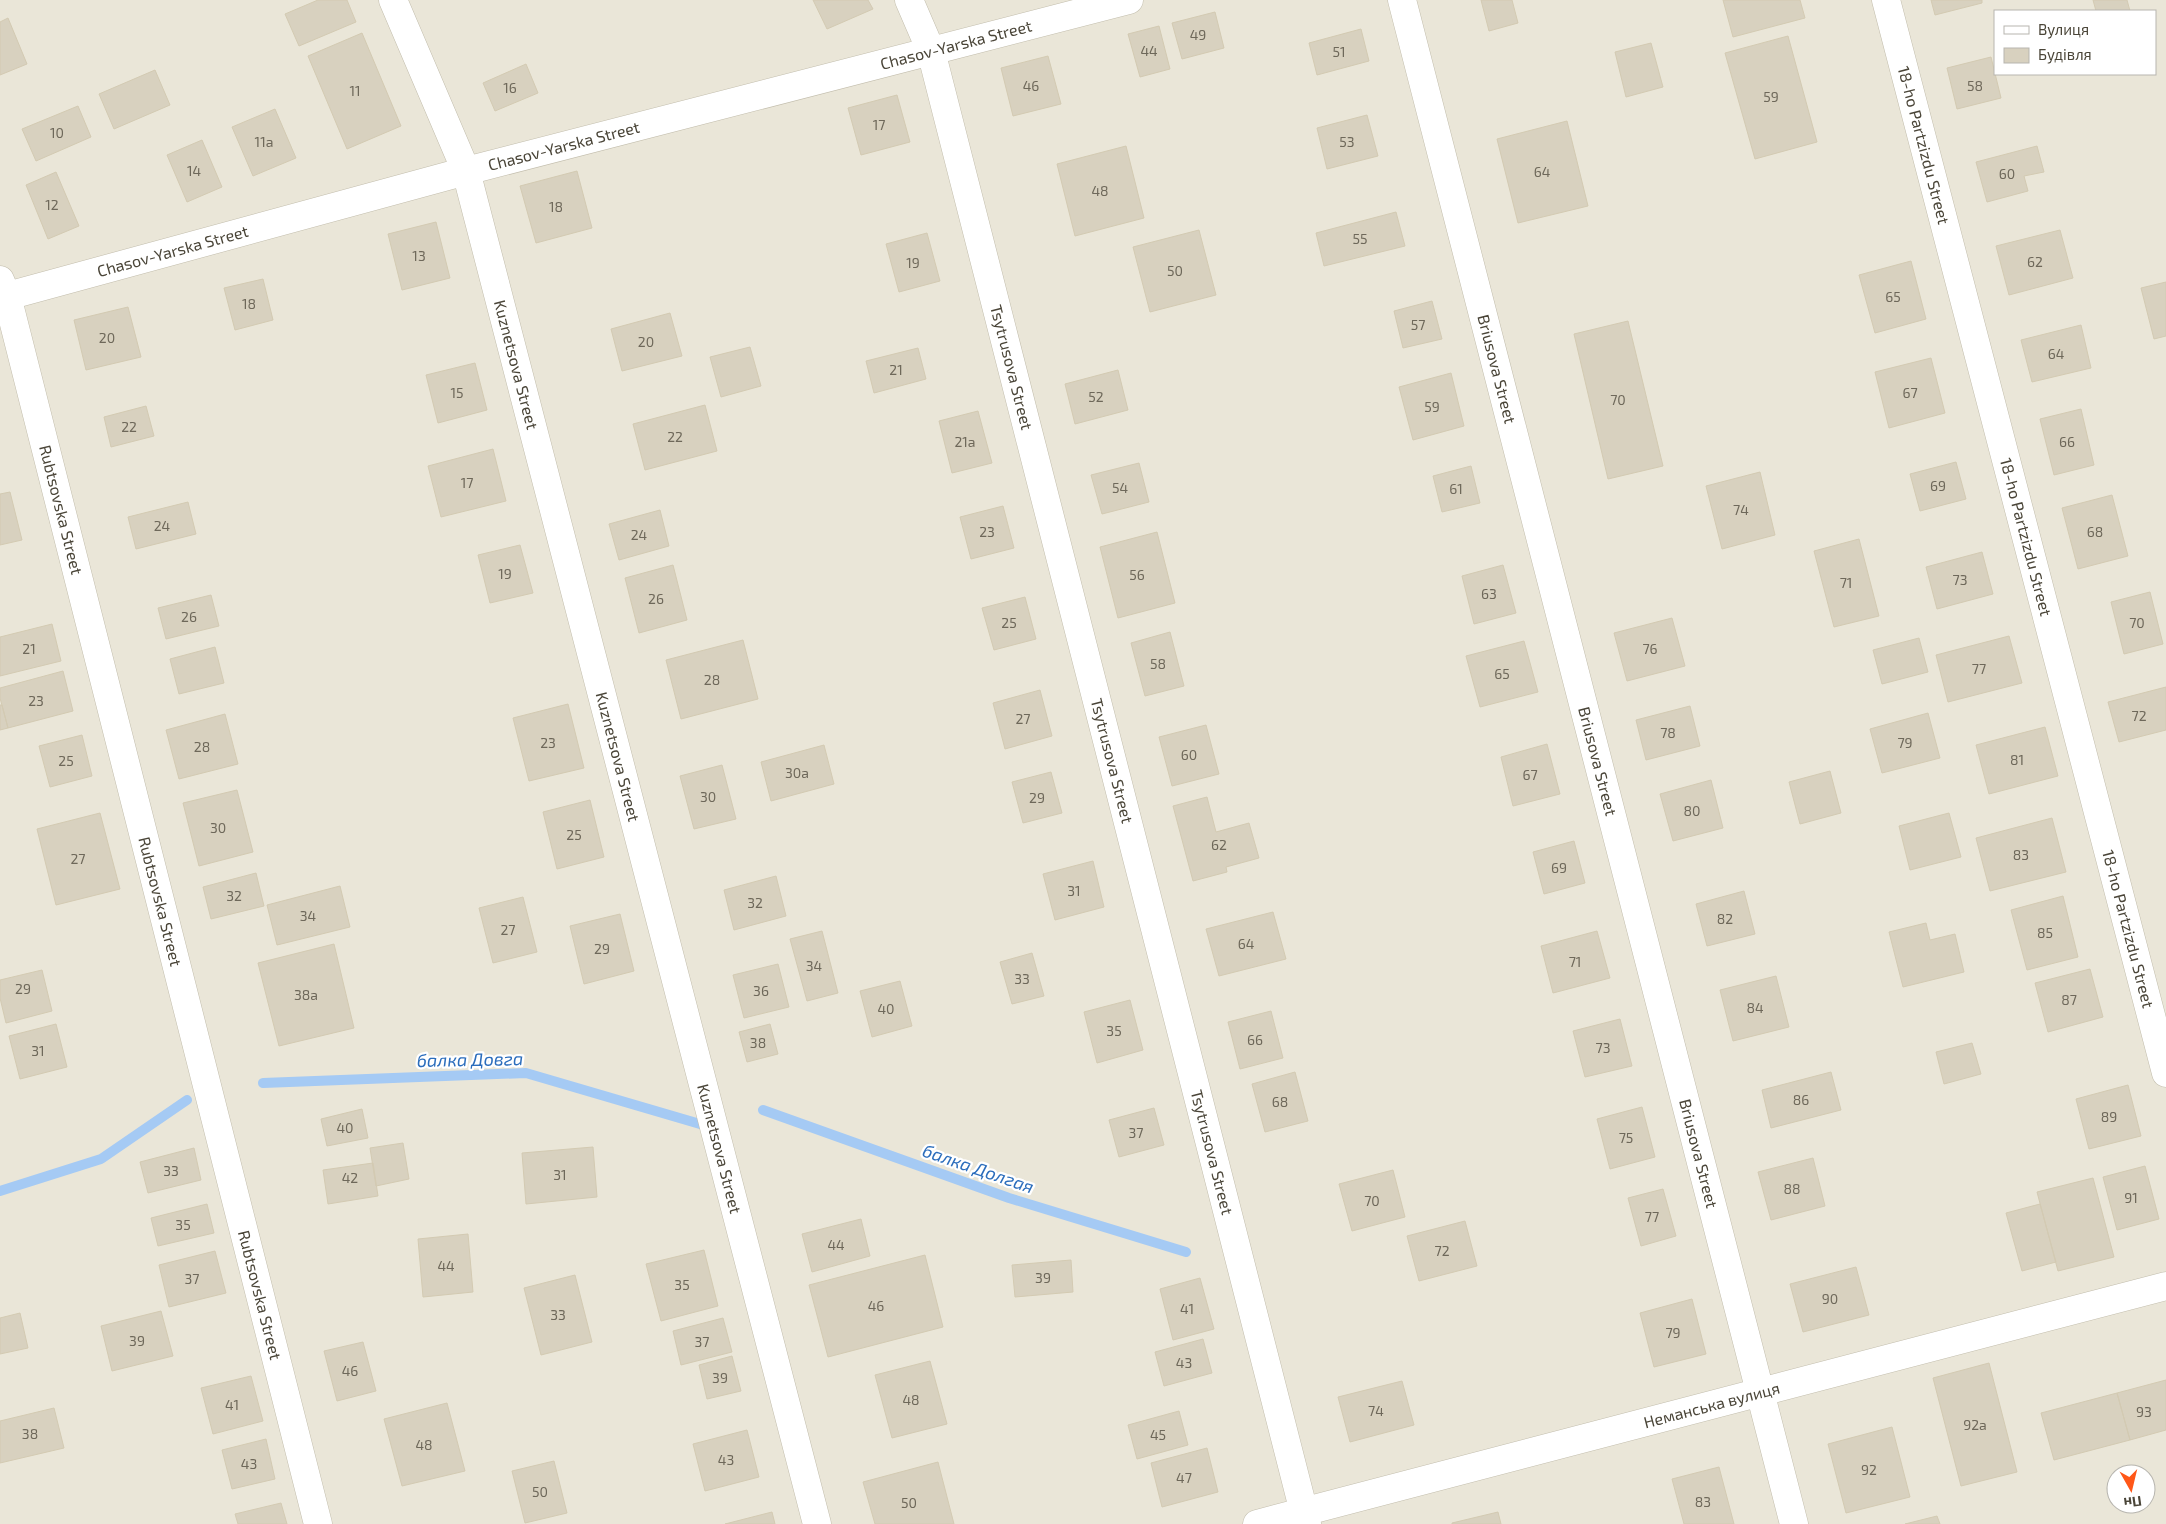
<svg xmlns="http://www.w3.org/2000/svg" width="2166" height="1524" viewBox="0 0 2166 1524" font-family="'Exo 2',sans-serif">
<rect width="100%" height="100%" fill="#f6f4ea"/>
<path fill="#eae6d8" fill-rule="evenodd" d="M0 0H2166V1524H0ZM1995 11H2155V74H1995ZM2116 1474H2146V1504H2116Z"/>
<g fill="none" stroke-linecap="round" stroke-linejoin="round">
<path stroke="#a5caf4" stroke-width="10" d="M263 1083 526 1073 700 1124
M763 1110 1009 1198 1186 1252
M0 1191 101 1159 187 1100"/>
</g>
<path fill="#d8d1bf" stroke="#d3cab2" d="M318 0H347L356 22 299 46 285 14Z
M813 0H868L873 9 827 29Z
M1481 0H1512L1518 23 1489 31Z
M1723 0H1800L1805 18 1733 37Z
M1931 0H1982V3L1935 15Z
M2093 0H2127L2130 11H2096Z
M1215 12 1224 48 1182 59 1172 23Z
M8 18 27 64 0 75V22Z
M1159 26 1170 69 1140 77 1128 34Z
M1361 29 1369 61 1317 75 1309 43Z
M362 33 401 126 347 149 308 56Z
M1788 36 1817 142 1755 159 1725 53Z
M1651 43 1663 87 1626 97 1615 52Z
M1048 56 1061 104 1013 116 1001 68Z
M1991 57 2001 98 1957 109 1947 68Z
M526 64 538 93 495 111 483 83Z
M155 70 170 105 114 129 99 94Z
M897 95 910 142 861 155 848 108Z
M78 106 91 137 36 161 22 129Z
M275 109 296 158 253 176 232 127Z
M1367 115 1378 156 1327 169 1317 128Z
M1567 121 1588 206 1518 223 1497 139Z
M202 140 222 187 187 202 167 155Z
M1126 146 1144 218 1075 236 1057 164Z
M2037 146 2044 172 2024 176 2028 191 1987 202 1976 162Z
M577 171 592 228 536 243 520 186Z
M56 172 79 226 48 239 26 185Z
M1396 212 1405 246 1324 266 1316 233Z
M436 222 450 278 402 290 388 234Z
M1199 230 1216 295 1150 312 1133 247Z
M2060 230 2073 278 2009 295 1996 246Z
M927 233 940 281 899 292 886 244Z
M1911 261 1926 319 1875 333 1859 275Z
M263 279 273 320 235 330 224 288Z
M2166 282V336L2154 339 2141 288Z
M1432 301 1442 339 1403 348 1394 311Z
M128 307 141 357 86 370 74 320Z
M670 313 682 356 622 371 611 329Z
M1628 321 1663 466 1608 479 1574 334Z
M2081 325 2091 368 2032 382 2021 340Z
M750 347 761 386 721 397 710 357Z
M918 348 926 379 874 393 866 361Z
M1931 358 1945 413 1889 428 1875 372Z
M475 363 487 410 438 423 426 375Z
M1118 370 1128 410 1075 424 1065 384Z
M1451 373 1464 426 1413 440 1399 387Z
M705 405 717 451 645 470 633 424Z
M146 406 154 436 111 447 104 417Z
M2081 409 2094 465 2054 475 2040 419Z
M978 411 992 463 952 473 939 421Z
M493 449 506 501 441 517 428 466Z
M1956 462 1966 499 1920 511 1910 474Z
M1139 463 1149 502 1102 514 1091 475Z
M1471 466 1480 503 1442 512 1433 476Z
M1760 472 1775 535 1722 549 1706 486Z
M10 492 22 540 0 545V494Z
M2112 495 2128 556 2078 569 2062 508Z
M188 502 196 534 136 549 128 517Z
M1003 506 1014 548 971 559 960 517Z
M660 510 669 546 619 560 609 524Z
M1157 532 1175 603 1118 618 1100 547Z
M1859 539 1879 616 1834 627 1814 551Z
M520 545 533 593 490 603 478 555Z
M1982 552 1993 594 1937 609 1926 567Z
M673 565 687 620 639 633 625 578Z
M1503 565 1516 613 1474 624 1462 576Z
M2150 592 2163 644 2124 654 2111 602Z
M211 595 219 626 166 639 158 608Z
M1025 597 1036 639 994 650 982 608Z
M1672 618 1685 666 1627 681 1614 633Z
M52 624 61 661 0 676V637Z
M1170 632 1184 686 1145 696 1131 643Z
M2009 636 2022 683 1948 702 1936 655Z
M1919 638 1928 672 1882 684 1873 650Z
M743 640 758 699 681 719 666 660Z
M1524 641 1538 692 1480 707 1466 656Z
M215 647 224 683 179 694 170 659Z
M63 671 73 711 8 728 0 698V688Z
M2166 687V730L2119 742 2108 702Z
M1040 690 1052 736 1005 749 993 703Z
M568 704 584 768 529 781 513 718Z
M0 705H2L8 728 0 730Z
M1690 706 1700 746 1646 760 1636 720Z
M1928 713 1940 758 1882 773 1870 729Z
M225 714 238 764 179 779 166 730Z
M1206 725 1219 774 1172 786 1159 737Z
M2045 727 2058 776 1989 794 1976 745Z
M82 735 92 776 50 787 39 746Z
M1547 744 1560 794 1513 806 1501 757Z
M824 745 834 784 771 801 761 762Z
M722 765 736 819 694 829 680 776Z
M1830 771 1841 813 1800 824 1789 782Z
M1051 772 1062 813 1023 823 1012 782Z
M1711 780 1723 828 1673 841 1660 794Z
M237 790 253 852 199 866 183 803Z
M1207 797 1216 832 1249 823 1259 858 1226 867 1227 872 1193 881 1173 806Z
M590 800 604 857 557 869 543 812Z
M100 813 120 889 56 905 37 829Z
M1949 813 1961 857 1910 870 1899 826Z
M2052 818 2066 872 1990 891 1976 838Z
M1574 841 1585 883 1544 894 1533 852Z
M1093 861 1104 907 1055 920 1043 874Z
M256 873 264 906 211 919 203 887Z
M776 876 786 916 734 930 724 890Z
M340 886 350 927 277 945 267 905Z
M1744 891 1755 934 1707 946 1696 904Z
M2063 896 2078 957 2027 970 2011 910Z
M523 897 537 952 493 963 479 908Z
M1273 912 1286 959 1219 976 1206 929Z
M620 914 634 971 584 984 570 926Z
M1926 923 1930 940 1955 934 1964 972 1903 987 1889 932Z
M822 931 838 993 807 1001 790 939Z
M1597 931 1610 978 1553 993 1541 946Z
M334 944 354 1028 279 1046 258 963Z
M1032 953 1044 996 1012 1004 1000 962Z
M778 964 789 1007 744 1018 733 975Z
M2090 969 2103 1017 2048 1032 2035 983Z
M42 970 52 1011 6 1023 0 998V980Z
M1776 976 1789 1027 1733 1041 1720 990Z
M900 981 912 1026 872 1037 860 991Z
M1130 1000 1143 1050 1097 1063 1084 1012Z
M1271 1011 1283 1058 1240 1069 1228 1022Z
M1620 1019 1632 1066 1585 1077 1573 1031Z
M56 1024 67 1067 20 1079 9 1036Z
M770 1024 778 1054 747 1062 739 1032Z
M1972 1043 1981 1074 1944 1084 1936 1052Z
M1295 1072 1308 1121 1265 1132 1252 1084Z
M1831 1072 1841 1110 1771 1128 1762 1090Z
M2128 1085 2141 1136 2089 1149 2076 1099Z
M1642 1107 1655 1157 1610 1169 1597 1119Z
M1154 1108 1164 1145 1119 1157 1109 1120Z
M362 1109 368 1138 327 1146 321 1119Z
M403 1143 409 1179 376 1186 370 1148Z
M593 1147 597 1197 526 1204 522 1153Z
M194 1148 201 1180 148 1193 140 1162Z
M1813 1158 1825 1206 1771 1220 1758 1172Z
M373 1163 378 1196 328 1204 323 1170Z
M2145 1166 2159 1219 2117 1230 2103 1177Z
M1393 1170 1405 1217 1352 1231 1339 1184Z
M2093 1178 2114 1257 2058 1271 2037 1192Z
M1663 1189 1676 1236 1641 1246 1628 1198Z
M207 1204 214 1233 158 1246 151 1218Z
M2040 1204 2056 1262 2022 1271 2006 1213Z
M861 1219 870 1256 812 1272 802 1234Z
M1465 1221 1477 1266 1419 1281 1407 1236Z
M468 1234 473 1292 423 1297 418 1239Z
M704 1250 718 1306 661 1321 646 1264Z
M215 1251 226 1293 169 1307 159 1265Z
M925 1255 943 1327 828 1357 809 1285Z
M1071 1260 1073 1292 1015 1297 1012 1265Z
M1856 1267 1869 1315 1803 1332 1790 1284Z
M575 1275 592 1342 541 1355 524 1288Z
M1200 1278 1214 1329 1173 1340 1160 1289Z
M1692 1299 1706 1354 1654 1367 1640 1313Z
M161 1311 173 1356 112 1371 101 1326Z
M20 1313 28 1348 0 1354V1318Z
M723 1318 732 1352 681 1365 673 1331Z
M1203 1339 1212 1373 1164 1386 1155 1352Z
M363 1342 376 1391 337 1401 324 1351Z
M732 1356 741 1391 707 1399 699 1365Z
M930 1361 947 1424 892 1438 875 1375Z
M1989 1363 2017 1472 1961 1486 1933 1378Z
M251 1376 263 1421 213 1434 201 1388Z
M2166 1380V1430L2130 1440 2117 1393Z
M1402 1381 1414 1425 1350 1442 1338 1397Z
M2117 1393 2130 1440 2054 1460 2041 1413Z
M447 1403 465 1471 402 1486 384 1419Z
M54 1408 64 1448 0 1463V1421Z
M1179 1411 1188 1445 1137 1459 1128 1425Z
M1892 1427 1910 1497 1846 1513 1828 1444Z
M747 1430 759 1477 705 1491 693 1444Z
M266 1439 275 1479 232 1489 222 1450Z
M1207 1448 1218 1492 1162 1507 1151 1463Z
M554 1461 567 1513 525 1523 512 1471Z
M938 1462 954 1524H875L863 1482Z
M1719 1467 1734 1524H1684L1672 1479Z
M281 1503 287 1524H238L235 1514Z
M772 1512 775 1524H725Z
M1498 1512 1501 1524H1452V1523Z
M1937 1516 1940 1524H1905Z"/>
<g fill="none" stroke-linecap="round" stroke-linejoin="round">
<g stroke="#c2bdac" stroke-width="29">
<g id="street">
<path id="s1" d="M393 0 466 171 817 1524"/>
<path id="s2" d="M909 0 931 51 1307 1524"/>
<path id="s3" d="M1402 0 1794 1524"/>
<path id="s4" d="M1886 0 2166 1073"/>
<path id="s5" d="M0 280 7 296 318 1524"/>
<path id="s6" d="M0 298 466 171 1129 0"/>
<path id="s7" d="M1257 1524 2166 1286"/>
</g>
</g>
<use href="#street" stroke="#fff" stroke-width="28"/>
</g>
<g text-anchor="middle" stroke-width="4.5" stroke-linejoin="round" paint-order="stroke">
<g font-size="14" fill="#6e685a">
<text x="1198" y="40">49</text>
<text x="1149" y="56">44</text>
<text x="1339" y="57">51</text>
<text x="1031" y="91">46</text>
<text x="1975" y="91">58</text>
<text x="510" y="93">16</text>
<text x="355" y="96">11</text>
<text x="1771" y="102">59</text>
<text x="879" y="130">17</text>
<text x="57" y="138">10</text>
<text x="264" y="147">11а</text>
<text x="1347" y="147">53</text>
<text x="194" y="176">14</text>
<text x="1542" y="177">64</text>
<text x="2007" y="179">60</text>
<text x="1100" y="196">48</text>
<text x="52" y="210">12</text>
<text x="556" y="212">18</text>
<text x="1360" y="244">55</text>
<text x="419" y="261">13</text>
<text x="2035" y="267">62</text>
<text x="913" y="268">19</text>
<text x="1175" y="276">50</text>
<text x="1893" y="302">65</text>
<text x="249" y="309">18</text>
<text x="1418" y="330">57</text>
<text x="107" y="343">20</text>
<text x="646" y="347">20</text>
<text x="2056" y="359">64</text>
<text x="896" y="375">21</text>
<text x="457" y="398">15</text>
<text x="1910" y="398">67</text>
<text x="1096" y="402">52</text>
<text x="1618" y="405">70</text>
<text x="1432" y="412">59</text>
<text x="129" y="432">22</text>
<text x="675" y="442">22</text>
<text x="965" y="447">21а</text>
<text x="2067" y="447">66</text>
<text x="467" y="488">17</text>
<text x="1938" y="491">69</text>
<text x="1120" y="493">54</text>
<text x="1456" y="494">61</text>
<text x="1741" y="515">74</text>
<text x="162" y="531">24</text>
<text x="987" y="537">23</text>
<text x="2095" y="537">68</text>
<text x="639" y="540">24</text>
<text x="505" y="579">19</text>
<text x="1137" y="580">56</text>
<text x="1960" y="585">73</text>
<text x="1846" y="588">71</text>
<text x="1489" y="599">63</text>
<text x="656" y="604">26</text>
<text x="189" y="622">26</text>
<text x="1009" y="628">25</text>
<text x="2137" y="628">70</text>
<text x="29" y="654">21</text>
<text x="1650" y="654">76</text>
<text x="1158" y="669">58</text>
<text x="1979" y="674">77</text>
<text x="1502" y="679">65</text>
<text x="712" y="685">28</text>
<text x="36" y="706">23</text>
<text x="2139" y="721">72</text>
<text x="1023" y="724">27</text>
<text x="1668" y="738">78</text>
<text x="548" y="748">23</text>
<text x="1905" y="748">79</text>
<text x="202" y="752">28</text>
<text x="1189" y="760">60</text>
<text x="2017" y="765">81</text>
<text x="66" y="766">25</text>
<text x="797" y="778">30а</text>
<text x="1530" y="780">67</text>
<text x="708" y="802">30</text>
<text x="1037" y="803">29</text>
<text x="1692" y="816">80</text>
<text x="218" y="833">30</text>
<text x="574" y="840">25</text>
<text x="1219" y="850">62</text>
<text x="2021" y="860">83</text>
<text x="78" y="864">27</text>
<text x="1559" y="873">69</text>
<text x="1074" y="896">31</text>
<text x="234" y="901">32</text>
<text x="755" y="908">32</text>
<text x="308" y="921">34</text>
<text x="1725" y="924">82</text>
<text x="508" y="935">27</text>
<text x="2045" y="938">85</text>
<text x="1246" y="949">64</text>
<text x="602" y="954">29</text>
<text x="1575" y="967">71</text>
<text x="814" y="971">34</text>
<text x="1022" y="984">33</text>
<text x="23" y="994">29</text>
<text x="761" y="996">36</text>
<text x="306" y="1000">38а</text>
<text x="2069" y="1005">87</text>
<text x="1755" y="1013">84</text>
<text x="886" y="1014">40</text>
<text x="1114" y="1036">35</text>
<text x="1255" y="1045">66</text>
<text x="758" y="1048">38</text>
<text x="1603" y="1053">73</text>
<text x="38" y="1056">31</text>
<text x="1801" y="1105">86</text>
<text x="1280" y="1107">68</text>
<text x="2109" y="1122">89</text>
<text x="345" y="1133">40</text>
<text x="1136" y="1138">37</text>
<text x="1626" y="1143">75</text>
<text x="171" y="1176">33</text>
<text x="560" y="1180">31</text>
<text x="350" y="1183">42</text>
<text x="1792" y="1194">88</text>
<text x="2131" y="1203">91</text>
<text x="1372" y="1206">70</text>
<text x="1652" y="1222">77</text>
<text x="183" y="1230">35</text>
<text x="836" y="1250">44</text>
<text x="1442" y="1256">72</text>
<text x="446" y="1271">44</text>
<text x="1043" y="1283">39</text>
<text x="192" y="1284">37</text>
<text x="682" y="1290">35</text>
<text x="1830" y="1304">90</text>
<text x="876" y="1311">46</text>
<text x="1187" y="1314">41</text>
<text x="558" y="1320">33</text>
<text x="1673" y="1338">79</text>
<text x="137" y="1346">39</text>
<text x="702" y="1347">37</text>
<text x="1184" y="1368">43</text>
<text x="350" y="1376">46</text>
<text x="720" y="1383">39</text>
<text x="911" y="1405">48</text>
<text x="232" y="1410">41</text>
<text x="1376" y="1416">74</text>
<text x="2144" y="1417">93</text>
<text x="1975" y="1430">92а</text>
<text x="30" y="1439">38</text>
<text x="1158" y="1440">45</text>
<text x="424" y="1450">48</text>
<text x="726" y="1465">43</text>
<text x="249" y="1469">43</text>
<text x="1869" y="1475">92</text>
<text x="1184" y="1483">47</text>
<text x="540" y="1497">50</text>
<text x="1703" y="1507">83</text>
<text x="909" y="1508">50</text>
</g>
<g font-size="16" fill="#4a4538" stroke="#fff">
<text dy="6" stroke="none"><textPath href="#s6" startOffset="989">Chasov-Yarska Street</textPath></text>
<text dy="6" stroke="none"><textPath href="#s4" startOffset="150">18-ho Partzizdu Street</textPath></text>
<text dy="6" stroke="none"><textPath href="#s6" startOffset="584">Chasov-Yarska Street</textPath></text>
<text dy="6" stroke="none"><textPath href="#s6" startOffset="179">Chasov-Yarska Street</textPath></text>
<text dy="6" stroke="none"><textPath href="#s1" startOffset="386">Kuznetsova Street</textPath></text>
<text dy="6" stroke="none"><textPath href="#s2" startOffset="382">Tsytrusova Street</textPath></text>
<text dy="6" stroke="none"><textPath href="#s3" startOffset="381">Briusova Street</textPath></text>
<text dy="6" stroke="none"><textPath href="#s5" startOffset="238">Rubtsovska Street</textPath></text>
<text dy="6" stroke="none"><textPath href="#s4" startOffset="555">18-ho Partzizdu Street</textPath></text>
<text dy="6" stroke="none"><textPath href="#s1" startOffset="791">Kuznetsova Street</textPath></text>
<text dy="6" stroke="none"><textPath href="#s2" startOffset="788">Tsytrusova Street</textPath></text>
<text dy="6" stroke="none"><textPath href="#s3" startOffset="786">Briusova Street</textPath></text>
<text dy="6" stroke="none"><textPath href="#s5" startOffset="642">Rubtsovska Street</textPath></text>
<text dy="6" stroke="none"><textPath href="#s4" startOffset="960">18-ho Partzizdu Street</textPath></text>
<text dy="6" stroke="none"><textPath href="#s1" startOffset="1196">Kuznetsova Street</textPath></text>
<text dy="6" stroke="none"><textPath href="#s2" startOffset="1192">Tsytrusova Street</textPath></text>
<text dy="6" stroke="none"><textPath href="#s3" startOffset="1191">Briusova Street</textPath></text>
<text dy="6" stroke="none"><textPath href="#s5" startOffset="1048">Rubtsovska Street</textPath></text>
<text dy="6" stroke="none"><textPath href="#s7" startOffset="470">Неманська вулиця</textPath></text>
</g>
<g font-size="18" font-style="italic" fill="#2b6dbc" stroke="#fff">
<text transform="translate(470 1060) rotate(-1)" y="6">балка Довга</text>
<text transform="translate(978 1169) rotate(19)" y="6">балка Долгая</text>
</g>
</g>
<rect x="1994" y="10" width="162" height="65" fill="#ffffff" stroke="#b7b5af"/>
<rect x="2004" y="26" width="25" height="8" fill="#ffffff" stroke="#b7b5af"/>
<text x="2038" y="35" font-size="15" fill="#4a4538">Вулиця</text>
<rect x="2004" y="48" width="25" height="15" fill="#d8d1bf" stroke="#b7b5af"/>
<text x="2038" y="60" font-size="15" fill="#4a4538">Будівля</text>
<g transform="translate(2131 1489) rotate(172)"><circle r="24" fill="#ffffff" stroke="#b7b5af"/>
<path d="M0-4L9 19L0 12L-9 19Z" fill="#ff5718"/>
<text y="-8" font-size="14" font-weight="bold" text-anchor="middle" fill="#4a4538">Пн</text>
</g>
</svg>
